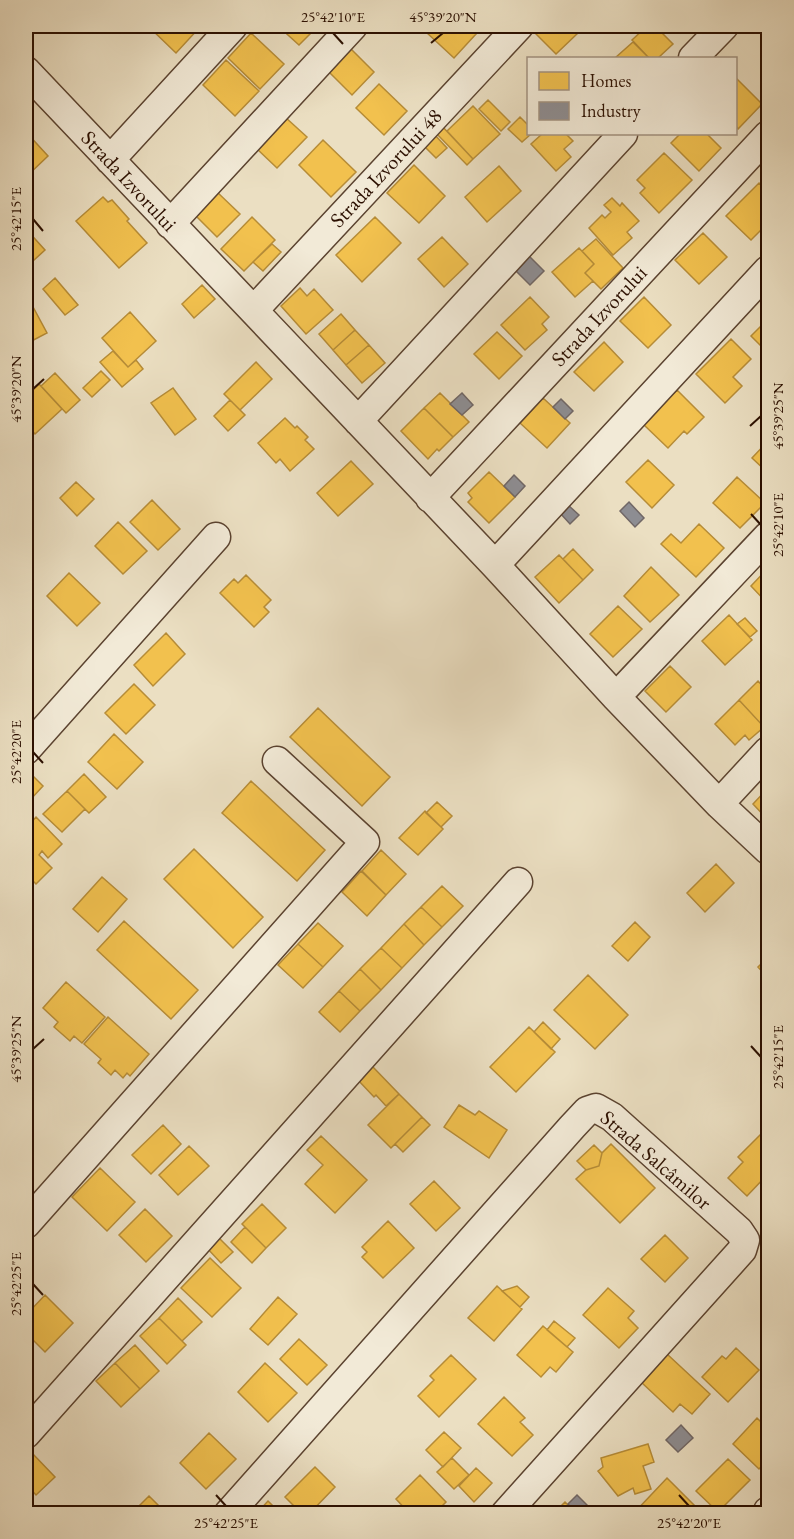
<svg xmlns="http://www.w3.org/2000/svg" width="794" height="1539" viewBox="0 0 794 1539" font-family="'EB Garamond',serif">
<rect width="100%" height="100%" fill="#ebdfc2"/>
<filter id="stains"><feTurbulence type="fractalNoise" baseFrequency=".00333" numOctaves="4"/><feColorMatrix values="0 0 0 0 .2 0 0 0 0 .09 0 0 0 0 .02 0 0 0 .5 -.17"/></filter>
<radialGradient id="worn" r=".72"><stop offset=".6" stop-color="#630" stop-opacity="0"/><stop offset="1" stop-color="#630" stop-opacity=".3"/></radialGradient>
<path fill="#f2c14e" stroke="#b68c37" stroke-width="1.5" d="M148 26H198L200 27 176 53Z
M278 26H318L299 45Z
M432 26H467L476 34 454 58 426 32Z
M531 26H572L579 32 556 54 529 27Z
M647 26H655L673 44 658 58H649L632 40Z
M251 33 284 64 260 89 228 58Z
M633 42 649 58H615Z
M348 46 374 72 352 95 326 69Z
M226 60 259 91 235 116 203 85Z
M736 78 762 104 738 129 736 126Z
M379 84 407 111 384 135 356 108Z
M488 100 510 122 501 131 479 109Z
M473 106 500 134 473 159 447 131Z
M285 117 307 137 277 168 256 148Z
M520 117 528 125V134H531L522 142 508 129Z
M440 124 473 159 467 165 434 131Z
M26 132 48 156 26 177Z
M433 133 447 148 436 158 422 144Z
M542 134H566L573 141 564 149 571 157 556 171 531 144Z
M680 134H707L721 148 699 171 671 143Z
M323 140 356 172 331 197 299 165Z
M664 153 692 180 659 213 640 193 645 188 637 180Z
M414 165 445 196 419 223 387 193Z
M499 166 521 191 487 222 465 197Z
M759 183 768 193V223L751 240 726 216Z
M216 191 240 214 217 237 193 213Z
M103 197 108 202 112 200 129 219 127 221 147 243 119 268 76 221Z
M612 198 620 206 622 203 639 221 627 232 632 238 613 255 589 228 602 215 605 218 611 212 604 205Z
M252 217 275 240 244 271 221 249Z
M375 217 401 243 362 282 336 255Z
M26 229 45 250 33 261 26 253Z
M703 233 727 257 699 284 675 260Z
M442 237 468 264 444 287 418 259Z
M596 239 623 268 601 289 585 273 594 264 582 251Z
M272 244 281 252 263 271 253 262Z
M579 248 594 264 585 273 593 281 575 297 552 272Z
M55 278 78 305 65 315 43 289Z
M202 285 215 299 194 318 182 304Z
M300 288 307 296 314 289 333 310 306 334 281 306Z
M530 297 549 317 542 324 547 330 525 350 501 325Z
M644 297 671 325 648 348 620 321Z
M32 305 47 333 26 344V309Z
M130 312 156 341 128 367 102 338Z
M341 314 355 330 333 350 319 334Z
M768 319V353L751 336Z
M355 330 369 345 346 365 333 350Z
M497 332 522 356 499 379 474 354Z
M731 339 751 359 733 377 742 386 725 403 696 374Z
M604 342 623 362 594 391 574 372Z
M369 345 385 363 362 383 346 365Z
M113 351 128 367 136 360 143 369 122 387 100 362Z
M256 362 272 379 240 410 224 394Z
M101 371 110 380 92 397 83 388Z
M55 373 80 400 66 413 41 386Z
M39 384 62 409 35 434 26 424V397Z
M173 388 196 419 175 435 151 403Z
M677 390 704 417 687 434 684 431 668 448 643 424Z
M440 393 469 422 453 437 424 408Z
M543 398 570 423 547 448 520 423Z
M230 400 245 415 228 431 214 416Z
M424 408 453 437 439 451 437 449 428 459 401 431Z
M285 418 295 428 297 426 308 437 305 440 314 449 290 471 280 459 276 463 258 443Z
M768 441V473L752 458Z
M648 460 674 485 652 508 626 482Z
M351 461 373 484 338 516 317 493Z
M489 472 515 497 489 523 468 502 472 498 468 493Z
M737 477 765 503 740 528 713 503Z
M76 482 94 499 77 516 60 498Z
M152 500 180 529 158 550 130 522Z
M118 522 147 551 123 574 95 546Z
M699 524 724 548 696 577 661 544 671 534 681 543Z
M573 549 593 570 583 580 563 559Z
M559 555 583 580 559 603 535 577Z
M651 567 679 595 650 622 624 596Z
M768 568V604L751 586Z
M69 573 100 603 77 626 47 596Z
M246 575 271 600 264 607 269 612 254 627 220 593 234 579 238 583Z
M618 606 642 629 613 657 590 634Z
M729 615 752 640 725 665 702 641Z
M745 618 757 631 750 637 737 624Z
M166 633 185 654 153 686 134 665Z
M670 666 691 687 666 712 645 691Z
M758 681 768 692V722L764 727 739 700Z
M134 684 155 705 126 734 105 713Z
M739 700 764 727 749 740 745 735 735 745 715 724Z
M318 708 390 777 362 806 290 737Z
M114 734 143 762 117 789 88 762Z
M26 769 43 786 31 799 26 794Z
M84 774 106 797 89 813 67 791Z
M251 781 325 850 297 881 222 813Z
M768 788V820L753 804Z
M67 791 85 809 62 832 43 814Z
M437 802 452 816 441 827 426 813Z
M425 811 443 829 418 855 399 838Z
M36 817 62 844 48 858 42 851 39 855 52 868 36 884 26 874V828Z
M194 849 263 917 233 948 164 879Z
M381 850 406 874 386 895 362 871Z
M716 864 734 883 705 912 687 893Z
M361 871 386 895 367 916 342 892Z
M102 877 127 899 98 932 73 909Z
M442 886 463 906 442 927 421 907Z
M421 907 442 927 424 945 404 924Z
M124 921 198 990 171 1019 97 950Z
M635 922 650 937 628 961 612 946Z
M318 923 343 946 323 967 298 944Z
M404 924 424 945 402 968 381 948Z
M298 944 323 967 303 988 278 965Z
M381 948 402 968 381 990 360 969Z
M768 957V978L758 967Z
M360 969 381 990 360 1011 339 991Z
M588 975 628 1015 595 1049 554 1010Z
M66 982 105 1017 82 1043 74 1036 70 1041 54 1027 58 1022 43 1008Z
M339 991 360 1011 340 1032 319 1012Z
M108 1017 149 1054 130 1076 127 1073 123 1078 115 1070 111 1075 98 1063 101 1059 84 1044Z
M543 1022 560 1039 551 1049 534 1032Z
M529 1027 555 1052 516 1092 490 1067Z
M372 1066 399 1094 386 1106 376 1095 374 1097 358 1080Z
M399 1094 422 1117 391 1148 368 1125Z
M459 1105 475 1115 479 1111 507 1130 489 1158 444 1127Z
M422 1117 430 1125 403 1152 395 1144Z
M163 1125 181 1144 151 1174 132 1155Z
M762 1133 768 1139V1174L747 1196 728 1178 743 1162 738 1157Z
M321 1136 367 1180 335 1213 305 1184 323 1165 307 1150Z
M611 1144 655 1188 620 1223 576 1179 586 1170 599 1166 602 1153Z
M594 1145 602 1153 599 1166 586 1170 577 1161Z
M189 1146 209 1166 178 1195 159 1175Z
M100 1168 135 1202 107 1231 72 1197Z
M434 1181 460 1208 436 1231 410 1204Z
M262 1204 286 1228 266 1248 242 1224Z
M145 1209 172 1236 146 1262 119 1235Z
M388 1221 414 1248 383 1278 362 1257 367 1252 362 1247Z
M245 1227 266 1248 252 1263 231 1242Z
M665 1235 688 1258 665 1282 641 1259Z
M217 1236 233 1252 221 1263 206 1247Z
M210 1258 241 1288 212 1317 181 1288Z
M497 1286 522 1309 494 1341 468 1318Z
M517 1286 529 1297 520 1307 502 1291Z
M608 1288 634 1311 628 1318 638 1328 619 1348 583 1315Z
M45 1295 73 1323 45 1352 26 1333V1315Z
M278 1297 297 1314 268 1345 250 1329Z
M178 1298 202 1322 182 1341 159 1318Z
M159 1318 186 1345 167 1364 140 1336Z
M554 1321 575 1338 567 1347 547 1330Z
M543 1326 573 1352 556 1372 550 1367 541 1377 517 1355Z
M299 1339 327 1365 307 1385 280 1359Z
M135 1345 159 1371 140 1389 115 1363Z
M736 1348 759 1370 728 1402 702 1377 722 1356 726 1359Z
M667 1354 710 1394 692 1414 680 1404 673 1412 641 1382Z
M451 1355 476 1379 439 1417 418 1396 434 1380 430 1376Z
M115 1363 140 1389 121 1407 96 1381Z
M265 1363 297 1393 268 1422 238 1392Z
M26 1386 33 1393 26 1401Z
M504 1397 525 1418 520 1422 533 1435 512 1456 478 1424Z
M757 1418 768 1429V1459L759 1469 733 1444Z
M444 1432 461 1448 443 1467 426 1450Z
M209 1433 236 1459 206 1489 180 1463Z
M648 1444 654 1462 643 1466 651 1489 635 1494 633 1488 618 1496 598 1471 603 1467 601 1458Z
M32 1453 55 1477 36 1495 26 1484V1459Z
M452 1458 469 1475 454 1489 437 1472Z
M728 1459 750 1480 718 1512 696 1491Z
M315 1467 335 1487 309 1514H302L285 1497Z
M476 1468 492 1483 474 1502 459 1486Z
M420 1475 446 1502 434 1514H410L396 1499Z
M667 1478 699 1510 695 1514H633Z
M149 1496 167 1514H131Z
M268 1501 281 1514H256Z
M565 1502 577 1514H553Z"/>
<path fill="#8d8d92" stroke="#706766" stroke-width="1.5" d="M528 255 544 271 530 285 514 269Z
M462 393 473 405 462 415 450 404Z
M561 399 573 411 565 419 553 407Z
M514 475 525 486 515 497 504 486Z
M629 502 644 518 635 527 620 511Z
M568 505 579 515 570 524 560 513Z
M681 1425 693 1438 678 1452 666 1440Z
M577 1495 590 1508 585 1514H577L568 1504Z"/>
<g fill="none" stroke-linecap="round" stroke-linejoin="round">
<g stroke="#5b4330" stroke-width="31">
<path id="minor" d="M693 58 724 26
M26 71 495 565 616 697 719 804 768 850
M110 160 233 26
M170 224 353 26
M254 310 519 26
M358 421 623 134
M430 498 768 135
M495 565 768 270
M616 697 768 536
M26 750 216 537
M719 804 768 751
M26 1224 365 842 277 761
M26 1434 518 882
M228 1514 572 1127 587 1111 596 1108 612 1117 739 1231 745 1240 742 1250 505 1514
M767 1514 768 1511"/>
</g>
<use href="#minor" stroke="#f2ead7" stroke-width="28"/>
</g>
<path fill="none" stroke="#2b0f00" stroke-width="2" d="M333 33 343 44M431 43 443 33M33 219 43 231M33 389 44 379M750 426 761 416M751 514 761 525M33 752 43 763M751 1046 761 1057M33 1049 44 1039M33 1284 43 1295M216 1495 226 1506M679 1495 689 1506"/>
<g text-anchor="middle" stroke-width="6" stroke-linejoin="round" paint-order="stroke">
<g font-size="21" fill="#2b0f00" stroke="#f2ead7">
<text transform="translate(386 168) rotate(-47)" y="7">Strada Izvorului 48</text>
<text transform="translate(129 181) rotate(47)" y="7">Strada Izvorului</text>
<text transform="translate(599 316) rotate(-47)" y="7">Strada Izvorului</text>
<text transform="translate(656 1160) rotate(41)" y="7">Strada Salcâmilor</text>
</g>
</g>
<rect width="794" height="1539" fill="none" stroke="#ebdfc2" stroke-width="66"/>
<rect x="527" y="57" width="210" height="78" fill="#f2ead7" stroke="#a29281" stroke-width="1.5"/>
<rect x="539" y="72" width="30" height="18" fill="#f2c14e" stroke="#a29281" stroke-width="1.5"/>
<text x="581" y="87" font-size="18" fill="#2b0f00">Homes</text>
<rect x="539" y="102" width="30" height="18" fill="#8d8d92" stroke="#a29281" stroke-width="1.5"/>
<text x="581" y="117" font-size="18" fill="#2b0f00">Industry</text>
<rect x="33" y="33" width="728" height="1473" fill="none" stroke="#2b0f00" stroke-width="2"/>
<g font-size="15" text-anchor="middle" fill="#2b0f00">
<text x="333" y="22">25°42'10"E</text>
<text x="443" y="22">45°39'20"N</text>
<text transform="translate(16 219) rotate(-90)" y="5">25°42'15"E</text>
<text transform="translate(16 389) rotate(-90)" y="5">45°39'20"N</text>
<text transform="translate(778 416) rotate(-90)" y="5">45°39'25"N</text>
<text transform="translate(778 525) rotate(-90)" y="5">25°42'10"E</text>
<text transform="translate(16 752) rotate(-90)" y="5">25°42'20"E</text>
<text transform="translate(16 1049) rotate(-90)" y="5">45°39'25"N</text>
<text transform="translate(778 1057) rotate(-90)" y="5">25°42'15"E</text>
<text transform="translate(16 1284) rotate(-90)" y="5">25°42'25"E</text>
<text x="226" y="1528">25°42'25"E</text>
<text x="689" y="1528">25°42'20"E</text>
</g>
<rect width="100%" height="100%" filter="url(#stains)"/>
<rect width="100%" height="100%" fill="url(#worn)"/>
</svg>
